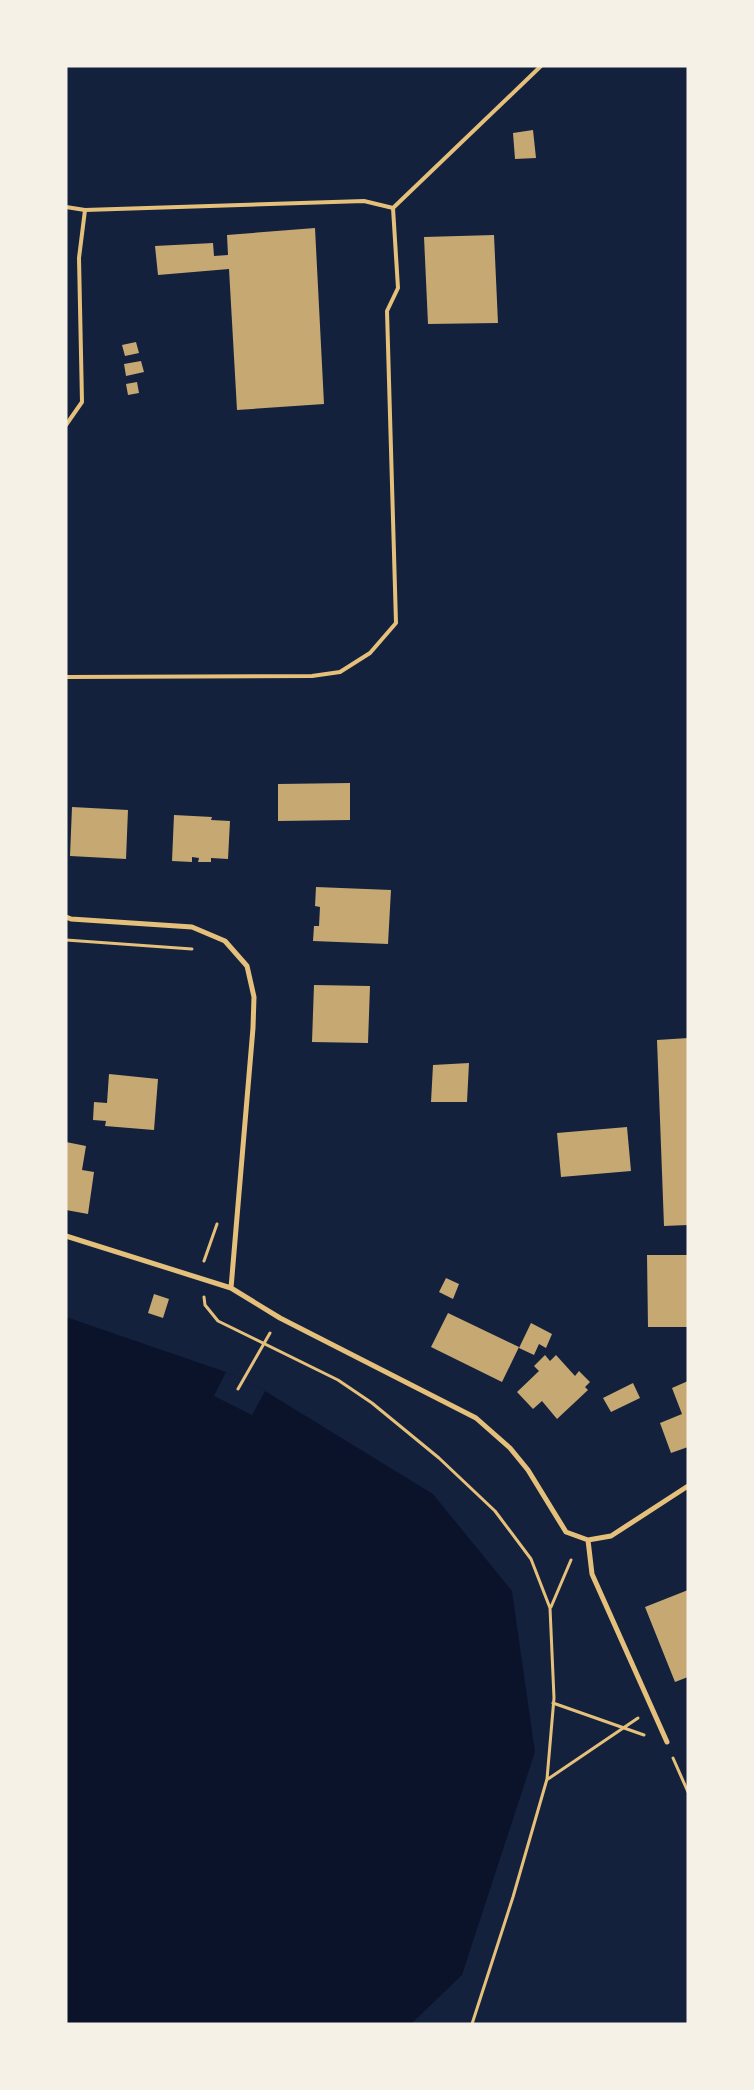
<svg xmlns="http://www.w3.org/2000/svg" width="754" height="2090" viewBox="0 0 754 2090" font-family="'Roboto Condensed',sans-serif">
<rect width="100%" height="100%" fill="#14213d"/>
<path fill="#0b132b" d="M66 1317 226 1372 265 1391 433 1494 512 1591 535 1752 462 1975 411 2024H66Z"/>
<path fill="#14213d" d="M226 1372 265 1391 252 1415 214 1396Z"/>
<path fill="#c6a872" d="M533 130 536 158 515 159 513 133Z
M315 228 324 404 237 410 229 269 158 275 155 246 213 243 214 256 228 255 227 235Z
M494 235 498 323 428 324 424 237Z
M136 342 139 353 125 356 122 345Z
M141 361 144 372 126 376 124 364Z
M137 382 139 393 128 395 126 384Z
M350 783V820L278 821V784Z
M72 807 128 810 126 859 70 856Z
M174 815 212 817 211 820 230 821 228 859 211 858V862H198L199 858 192 857V862L172 861Z
M316 887 391 890 388 944 313 941 314 926H319L320 907 315 906Z
M314 985 370 986 368 1043 312 1042Z
M688 1038V1225L664 1226 657 1040Z
M469 1063 467 1102H431L433 1065Z
M109 1074 158 1079 154 1130 105 1126 106 1121 93 1120 94 1102 107 1103Z
M627 1127 631 1171 561 1177 557 1133Z
M66 1142 86 1146 82 1170 94 1172 88 1214 66 1210Z
M647 1255H688V1327H648Z
M446 1278 459 1284 453 1299 439 1292Z
M154 1294 169 1299 163 1318 148 1313Z
M448 1313 519 1347 502 1382 431 1347Z
M531 1323 552 1334 546 1348 539 1344 534 1355 519 1348Z
M545 1355 550 1361 556 1355 575 1376 579 1371 590 1382 585 1387 588 1390 557 1419 542 1401 533 1409 517 1392 539 1371 534 1366Z
M688 1381V1447L671 1453 660 1423 682 1414 672 1388Z
M633 1383 640 1398 611 1412 603 1398Z
M688 1590V1677L675 1682 645 1607Z"/>
<g fill="none" stroke-linecap="round" stroke-linejoin="round">
<path stroke="#e5c07b" stroke-width="3" d="M66 940 192 949
M204 1261 217 1224
M204 1297 205 1305 218 1321 338 1380 372 1403 439 1458 495 1511 531 1559 550 1608 554 1698 547 1779 513 1897 472 2024
M238 1389 270 1333
M551 1607 571 1560
M553 1703 644 1735
M673 1758 688 1792
M548 1779 638 1718"/>
<path stroke="#e5c07b" stroke-width="4" d="M66 207 85 210 364 201 393 208
M66 425 82 402 79 258 85 210
M66 677 312 676 340 672 370 653 396 623 387 311 398 288 393 208 541 66"/>
<path stroke="#e5c07b" stroke-width="5" d="M66 917 71 919 192 927 225 941 247 966 254 997 253 1028 231 1288
M66 1236 231 1288 280 1318 476 1418 510 1448 528 1470 566 1532 588 1540
M588 1540 592 1574 667 1742
M588 1540 611 1536 688 1486"/>
</g>
<rect width="754" height="2090" fill="none" stroke="#f6f1e7" stroke-width="135"/>
</svg>
